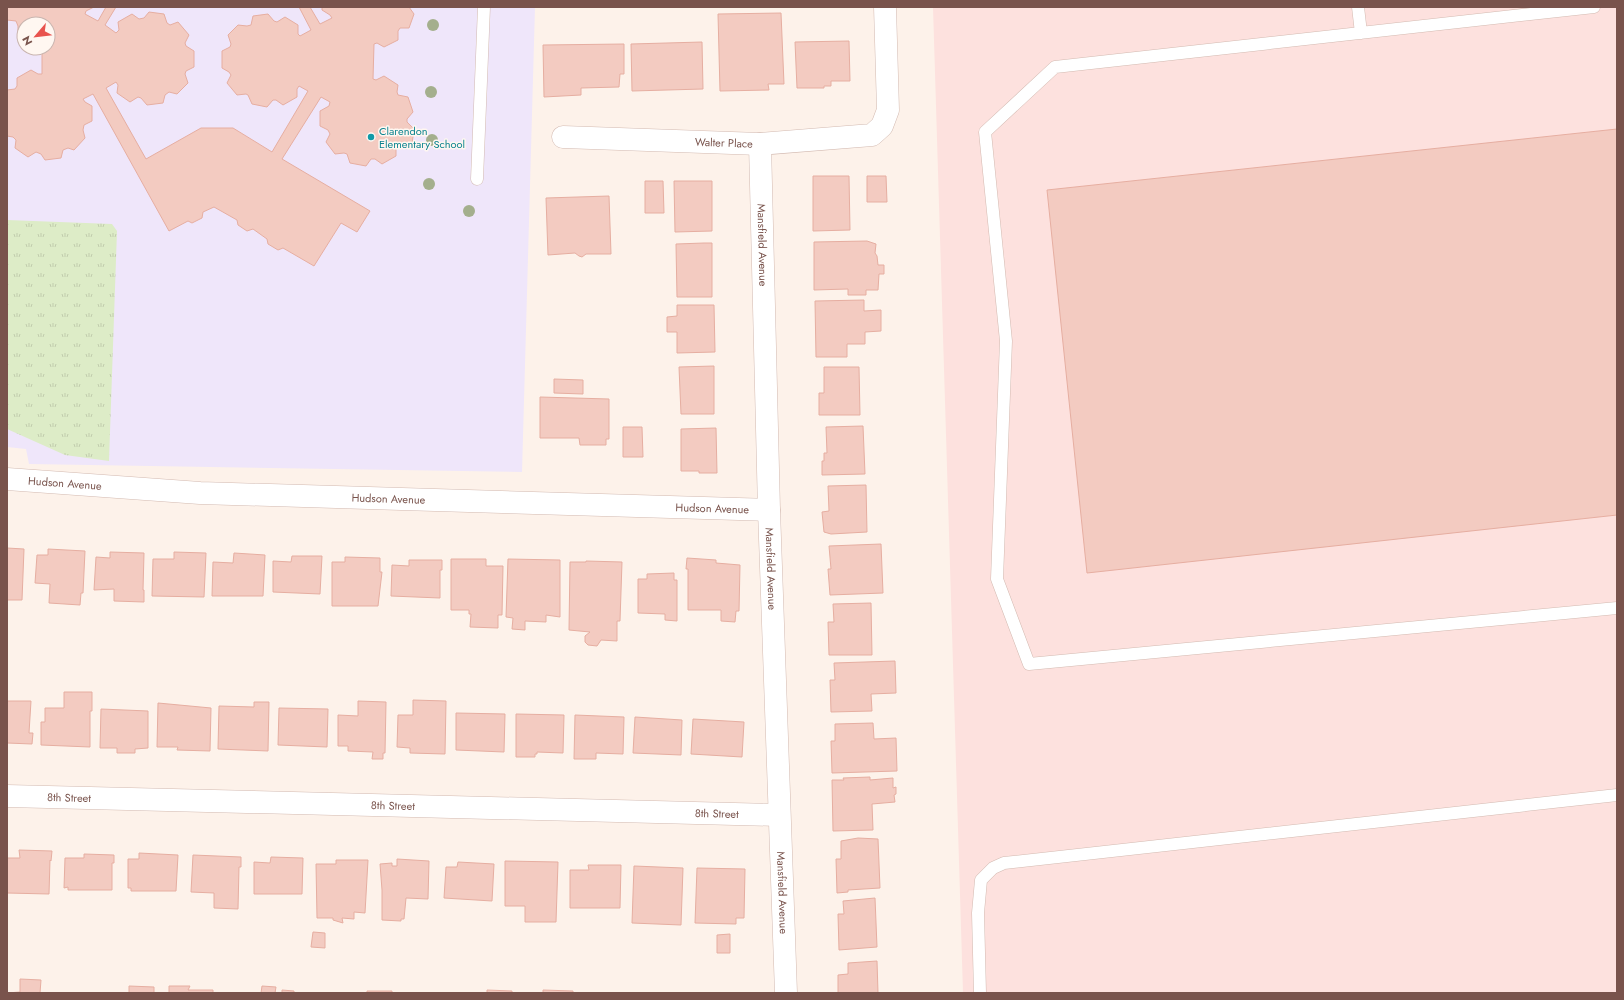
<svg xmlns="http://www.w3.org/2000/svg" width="1624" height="1000" viewBox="0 0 1624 1000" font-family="Jost,sans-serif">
<defs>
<pattern id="grass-tufts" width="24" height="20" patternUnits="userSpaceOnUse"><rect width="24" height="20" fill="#ddecc7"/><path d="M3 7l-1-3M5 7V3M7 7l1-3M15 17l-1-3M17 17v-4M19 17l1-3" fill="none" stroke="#c1ccad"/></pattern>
</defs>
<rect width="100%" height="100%" fill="#fdf2ea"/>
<path fill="#fde1de" d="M933 7H1617V993H963Z"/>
<path fill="#efe6fa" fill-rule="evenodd" d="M7 7H535L522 472 29 464 26 449 7 447ZM24 24H48V48H24Z"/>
<path fill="url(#grass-tufts)" d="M7 220 112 224 117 231 109 461 65 455 7 429Z"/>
<path fill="#f3cbc1" stroke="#e6aea1" d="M7 7H94L86 11 85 14 98 21 106 7H116L105 25 116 33 119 30 118 22 132 14 139 19 144 18 149 12 164 14 167 23 170 25 178 22 189 35 185 43 186 46 194 51V67L186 71 185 74 188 83 177 94 169 92 165 95 163 103 147 105 141 98 138 97 130 102 117 93 118 85 116 82 106 88 146 159 201 128H233L272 152 308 91 299 86 297 89V97L283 105 276 100H273L267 107 252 104 248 95 246 94 237 95 227 83 231 75 229 72 222 68V51L230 47 231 44 228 35 238 25 247 26 251 25 253 16 268 14 274 21 277 22 285 17 298 25V34L300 36 311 30 299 7H310L320 24 332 18 330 15 322 10V7H409L414 14 409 28H400L398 31V40L384 47 377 43 374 44 373 79 376 80 384 76 398 85 397 92 398 95 408 97 413 112 407 119V122L414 129 412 144H400L396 147V156L382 164 375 159H371L366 166 350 163 347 154 344 153 335 154 326 142 330 134 328 130 320 126V111L329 106 330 102 321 97 282 159 370 211 357 232 341 223 314 266 283 248 278 250 268 244 267 239 253 229 247 231 238 225 237 220 214 207 203 212 202 218 192 223 188 221 169 231 93 94 83 99 85 102 92 106V121L84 125 83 130 85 138 74 150 68 148 63 150 61 158 45 160 41 154 36 152 28 157 15 148 16 140 13 137 7 136V90L15 89 17 86V78L31 70 38 74H42V48H48V24H24V38L18 34V26L16 21 7 20Z
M781 13 784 84H768L769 90 720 91 718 14Z
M849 41 850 81H831V86H824V88H797L795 42Z
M702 42 703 89 632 91 631 44Z
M624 44V74H620L619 87 581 88V95L544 97 543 45Z
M1617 129V515L1087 573 1047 190Z
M813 176H849L850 230 813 231Z
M867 176H886L887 202H867Z
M645 181H663L664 213H645Z
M674 181H712V231L675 232Z
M609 196 611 254H586L582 257 579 256 575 253 548 255 546 198Z
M867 241 876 244 875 253 877 256 878 265H884V274H879L878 290H866V295H848V289L814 290V242Z
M704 243H712V297H677L676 244Z
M864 300V311L881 310V331L865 332V344H847V357H816L815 301Z
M677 305H714L715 352 677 353V332H667V317L677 316Z
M714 366V414H681L679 367Z
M824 367H859L860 415H819V393H824Z
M554 379 583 380V394L554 393Z
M540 397 609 399V439H606V445H580L579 438H540Z
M863 426 865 474 822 475V461H824V453H827L826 427Z
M623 427H642L643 457H623Z
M716 428 717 473H699V471H681V429Z
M866 485 867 532 831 534 824 532 822 512 829 511 828 486Z
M881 544 883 593 830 595 828 569H831L829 546Z
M7 548 24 549 22 600H7Z
M48 549 85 551 83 593H81L80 605 49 603 50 584 35 583 37 555H48Z
M110 552 144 553 143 590H144V602L114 601V589L94 590 96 557 110 558Z
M174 552 206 553 204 597 152 596 153 559H174Z
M234 553 265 555 263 596H212L213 562 233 563Z
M292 556H322L320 594 273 592V561L291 562Z
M345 557 380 558V572H382L378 606H332V562H345Z
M687 558 716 560V563L740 565 739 611H736L735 622 721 621V610H688V569H686Z
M451 559H486V566H503L502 615H498V628L470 627 471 614H469V610H451Z
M508 559 560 560V617L546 615V622L525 621V630L512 629 513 618 506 617Z
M409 560H442V570H440V598L391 596 392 565 409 566Z
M586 561 622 562 620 621H617V641L601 640 597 646 588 645 585 642V636L590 632 569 630 570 562H586Z
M674 573V580H677V621L665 620V614L638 613V579H647V574Z
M871 603 872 655H829L828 622H834L833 604Z
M895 661 896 693 871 694 872 711 831 712 830 680H835L834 663Z
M64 692H92V711H90V747L41 745V722H45V708H64Z
M413 700 446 701 445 754 410 753V748L397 747 398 715H413Z
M7 701H31L29 733H33L32 744 7 743Z
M358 701 386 702 385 753H383V759H372L373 752 348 751V746H338V715L358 716Z
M254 702H269L268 751 218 749 219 706 254 707Z
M158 703 211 708 210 751 177 750 178 747H157Z
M279 708 328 709 327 747 278 745Z
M101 709 148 711V748L135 749V753H117V748H100Z
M456 713 505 714 504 752 456 750Z
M516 714 564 715 563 753 537 752V754H535V757H516Z
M575 715 624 717 623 754 596 753V759H574Z
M635 717 682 720 681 755 633 753Z
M693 719 744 722 742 757 691 754Z
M873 723 874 739 896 738 897 771 832 773 831 741H835V724Z
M870 777V780L893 778V788L896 787V794L894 795 895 802 872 804 873 830 833 831 832 780H844L843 778Z
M858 838 878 839 880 888 848 890V892L837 893 836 859H841V841Z
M19 850 52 851 51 861 50 860 49 894 7 893V858H20Z
M139 853 178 855 176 891H131V888H128V859H139Z
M84 854 114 855V863H112V890H68V887L64 888 65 858H84Z
M193 855 241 857V867H239L238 909 214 908V893L191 892Z
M271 857 303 858 302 894H254V862L270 863Z
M397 859 429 861 428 899 406 898 404 919H401V921L382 920V890L380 864 392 863V866H397Z
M336 860H368L365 913 354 912V919L342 918 343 923 333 920V918H317L316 864H336Z
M505 861 558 862 556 922H525V906H505Z
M458 862 494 864 492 901 444 898 446 867H457Z
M588 865H621L620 908H570V870H589Z
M634 866 683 868 681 925 632 923Z
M697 868 745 869 744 918H736V924L695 923Z
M875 898 877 947 839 950 838 914H844L843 901Z
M313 932 325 933V948L311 947Z
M730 934V953H717V935Z
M877 961 878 993H838V975L848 974V963Z
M20 979 41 980 40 993H7L20 992Z
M129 986 154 987V993H129Z
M169 986H190L188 990H213V993H169Z
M262 986 276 987 275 993H261Z
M282 990 294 991V993H282Z
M487 990 512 991V993H487Z
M543 990 573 991V993H543Z
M367 991H392V993H367Z"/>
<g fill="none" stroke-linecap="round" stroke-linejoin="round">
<g stroke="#d3bab1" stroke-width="13">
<path id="lane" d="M1358 7 1361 33
M1594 7 1055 67 985 132 1006 341 997 579 1029 664 1617 608
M477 179 484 7
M980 993 978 913 981 880 993 868 1004 863 1617 795"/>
</g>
<g stroke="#d3bab1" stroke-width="23">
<g id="street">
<path id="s1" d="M563 137 760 144 872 135 882 126 888 110 885 7"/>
<path id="s2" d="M760 144 769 510 786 993"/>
<path id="s3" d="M7 479 200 493 769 510"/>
<path id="s4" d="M7 796 779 815"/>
</g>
</g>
<use href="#lane" stroke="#fff" stroke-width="12"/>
<use href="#street" stroke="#fff" stroke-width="22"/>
</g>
<g fill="#a4af8d">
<circle cx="433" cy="25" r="6"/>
<circle cx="431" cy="92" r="6"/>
<circle cx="432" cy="140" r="6"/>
<circle cx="429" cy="184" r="6"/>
<circle cx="469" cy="211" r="6"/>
</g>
<circle fill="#0f9aa8" stroke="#fff7f1" stroke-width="1.5" cx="371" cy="137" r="4"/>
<g text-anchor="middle" stroke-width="3" stroke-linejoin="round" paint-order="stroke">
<g font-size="11" fill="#0d838f" stroke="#fff7f1" text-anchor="start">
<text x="379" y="135">Clarendon<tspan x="379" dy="13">Elementary School</tspan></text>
</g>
<g font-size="11" fill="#79534c" stroke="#fff7f1">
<text dy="4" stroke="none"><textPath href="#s1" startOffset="161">Walter Place</textPath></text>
<text dy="4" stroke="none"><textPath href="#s2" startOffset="101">Mansfield Avenue</textPath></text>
<text dy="4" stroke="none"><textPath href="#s3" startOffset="58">Hudson Avenue</textPath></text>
<text dy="4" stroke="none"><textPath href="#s3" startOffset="382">Hudson Avenue</textPath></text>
<text dy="4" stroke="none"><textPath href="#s3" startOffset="706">Hudson Avenue</textPath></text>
<text dy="4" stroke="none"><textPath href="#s2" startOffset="425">Mansfield Avenue</textPath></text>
<text dy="4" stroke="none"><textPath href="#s4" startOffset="62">8th Street</textPath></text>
<text dy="4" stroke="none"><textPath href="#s4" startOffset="386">8th Street</textPath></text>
<text dy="4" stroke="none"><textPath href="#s4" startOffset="710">8th Street</textPath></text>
<text dy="4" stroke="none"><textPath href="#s2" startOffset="749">Mansfield Avenue</textPath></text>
</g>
</g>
<rect width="1624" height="1000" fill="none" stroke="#79534c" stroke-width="16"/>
<g transform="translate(36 36) rotate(242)"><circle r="19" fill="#fff7f1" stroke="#c9b5af"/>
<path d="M0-3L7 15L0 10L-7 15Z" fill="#e8534e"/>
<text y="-6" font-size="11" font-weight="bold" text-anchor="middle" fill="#79534c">N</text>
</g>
</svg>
